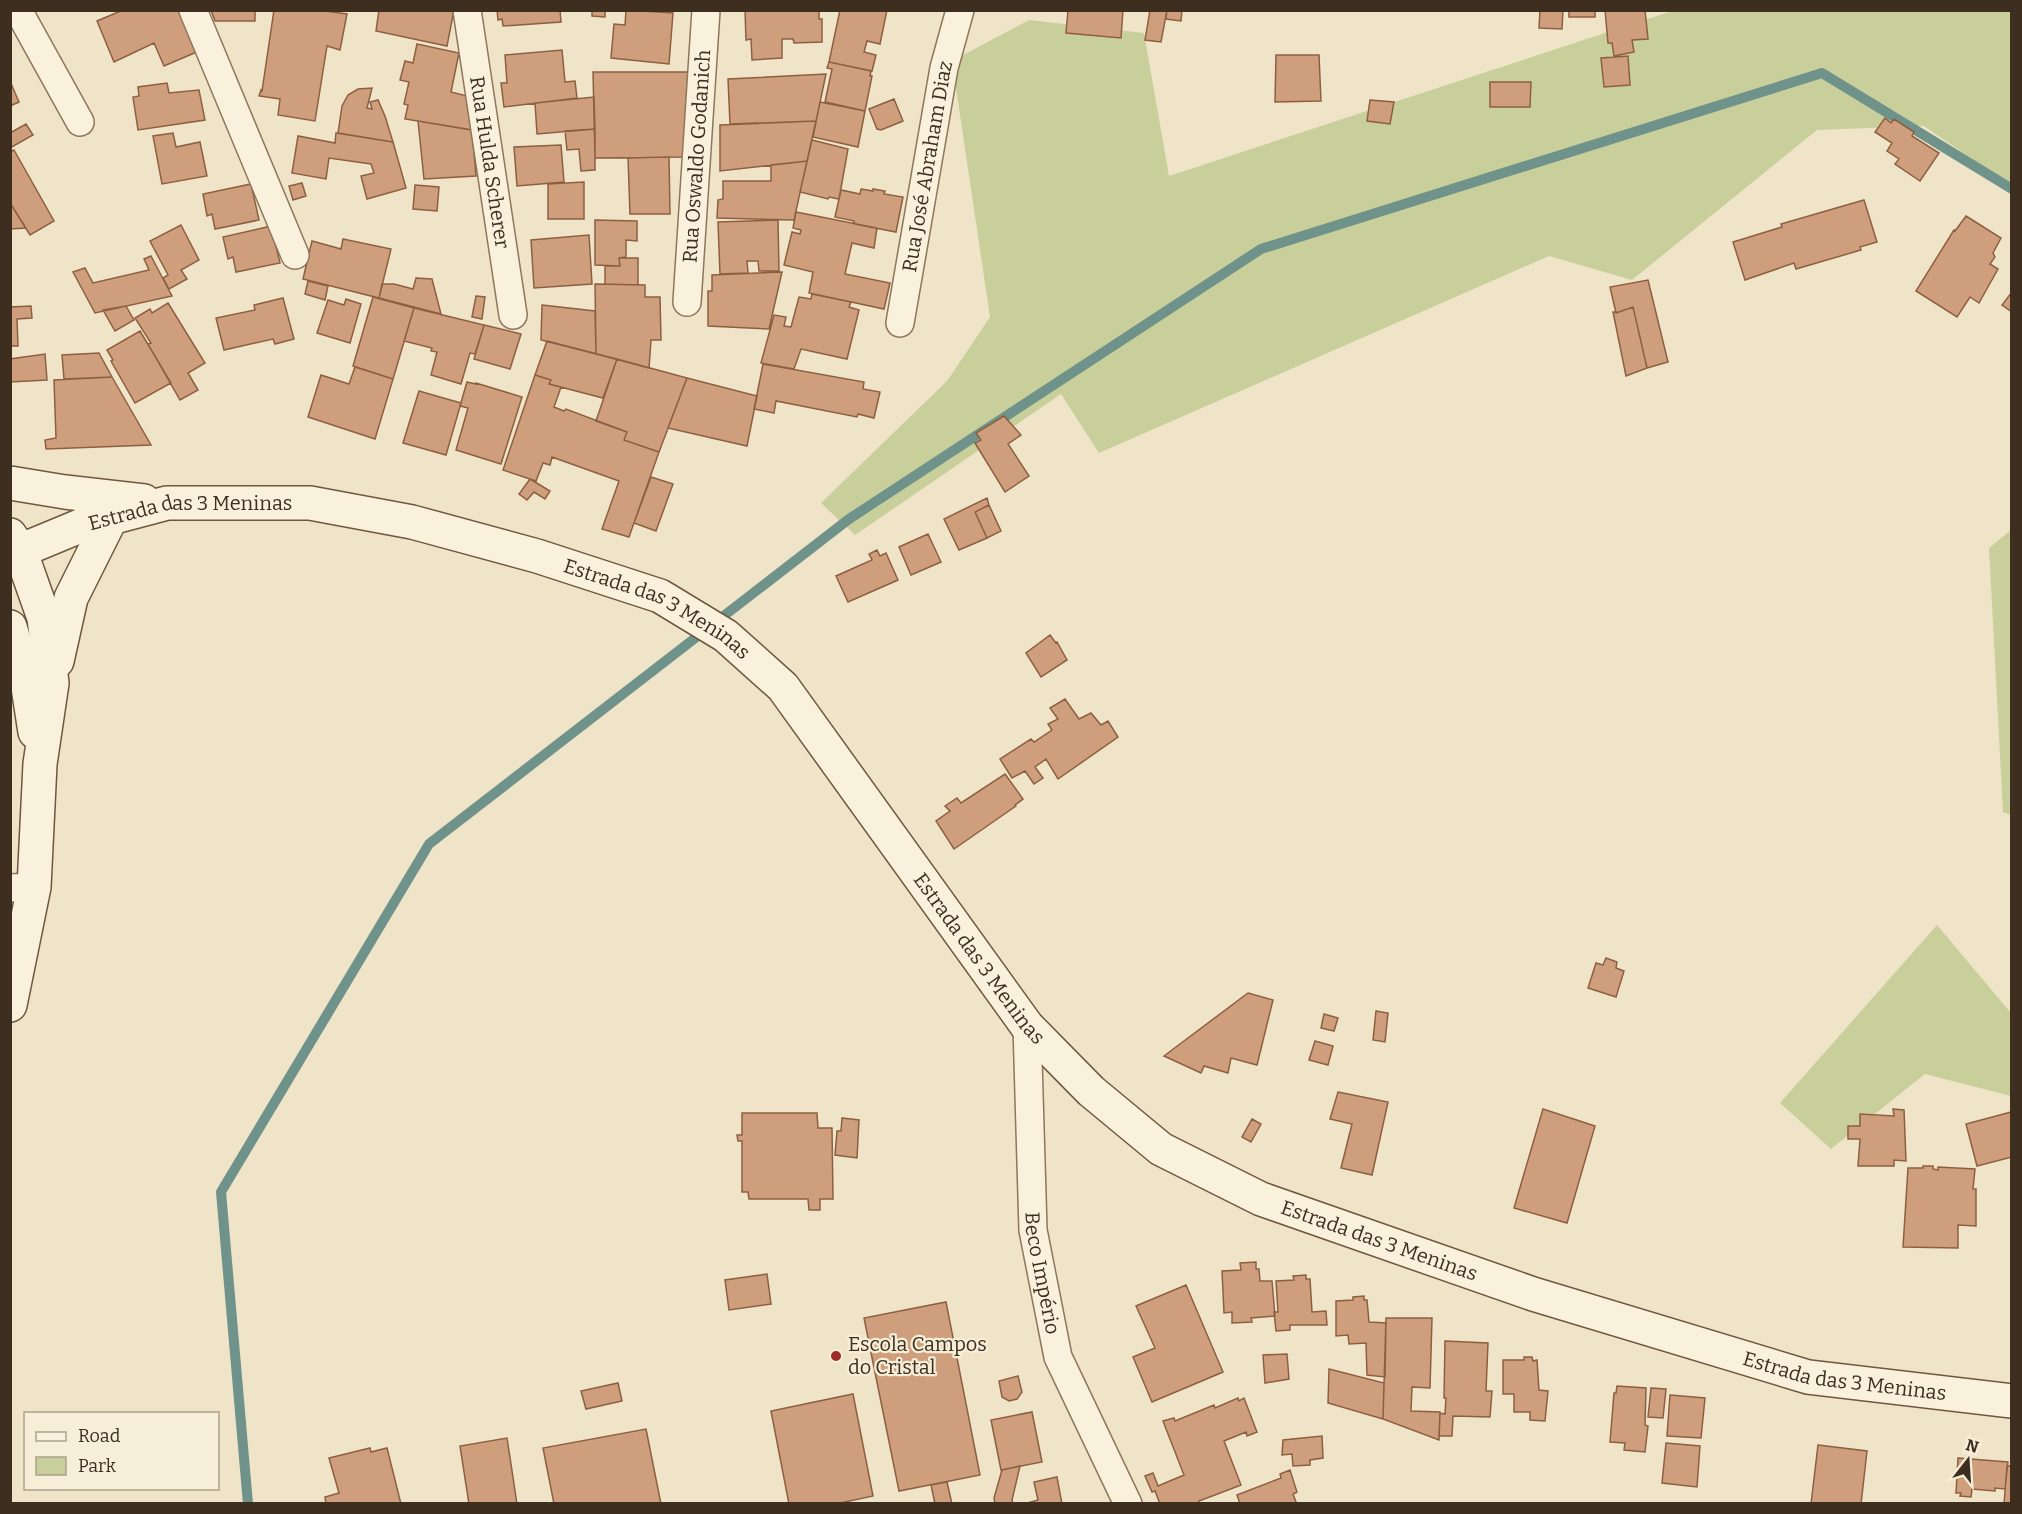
<svg xmlns="http://www.w3.org/2000/svg" width="2022" height="1514" viewBox="0 0 2022 1514" font-family="Bitter,serif">
<rect width="100%" height="100%" fill="#f0e4c8"/>
<path fill="#c9cf9b" d="M1672 11H2011V186L1924 126 1817 130 1632 280 1549 256 1099 453 1061 394 855 535 821 503 947 381 990 317 952 61 1029 20 1144 33 1169 176Z
M2011 530V815L2003 812 1989 548Z
M1937 925 2011 1013V1096L1925 1074 1831 1149 1780 1103Z"/>
<g fill="none" stroke-linecap="round" stroke-linejoin="round">
<path stroke="#6f938a" stroke-width="10" d="M248 1504 221 1192 429 844 849 519 1261 249 1822 73 2012 189"/>
</g>
<path fill="#cf9f7d" stroke="#8d5f41" stroke-width="1.5" d="M123 10H183L199 51 164 66 154 43 114 62 97 21Z
M211 10H255V21H215Z
M274 10H318L347 14 340 50 327 46 315 121 278 115 280 99 259 96 261 90 262 91Z
M379 10H454L447 46 376 31Z
M497 10H560L561 22 503 26 502 19 498 20Z
M592 10H605V17L592 16Z
M626 10 673 13 669 64 611 58 614 24 625 25Z
M745 10H819V19H822V42L794 43 793 39H782V58L752 60 751 39 746 40Z
M840 10H887L880 44 867 41 864 52 876 55 872 71 829 62Z
M1068 10H1123L1121 38 1066 33Z
M1150 10H1167L1161 42 1145 40Z
M1167 10H1182L1181 21 1166 19Z
M1540 10H1563L1562 29 1539 28Z
M1569 10H1595V17H1569Z
M1605 10H1645L1648 39 1632 40 1634 52 1614 56 1612 43H1608Z
M417 44 459 53 451 92 471 97 472 130 405 119 408 105 404 104 409 82 400 80 405 61 413 63Z
M562 50 565 82 575 81 577 98 504 107 501 83H507L505 55Z
M1276 55H1319L1321 101 1275 102Z
M1628 56 1630 85 1604 87 1601 58Z
M829 62 871 71 870 76H872L865 111 825 102 832 69 827 68Z
M593 72H690L684 157 595 158Z
M826 74 816 121 730 124 728 79Z
M10 81 19 102 10 106Z
M1490 82H1531L1530 107H1490Z
M167 83 169 93 199 90 205 120 138 130 133 97 139 96 138 87Z
M372 88 367 108 372 109 370 102 378 100 385 116 393 142 338 133 342 106 348 95 358 89Z
M594 97 595 129 537 134 535 103Z
M894 99 903 121 881 130 877 129 869 109Z
M1370 100 1394 102 1390 124 1367 121Z
M820 102 865 111 858 147 813 137Z
M1885 118 1891 123 1894 119 1914 132 1912 136 1939 153 1920 181 1895 164 1899 159 1887 151 1892 143 1875 132Z
M418 121 472 130 476 176 424 179Z
M816 121 807 161 720 171V125Z
M26 124 33 135 10 148V133Z
M595 129V170L581 171 579 149 567 150 565 131Z
M173 133 176 147 200 142 207 176 162 184 153 136Z
M336 133 393 142 406 188 367 199 361 176 374 173 371 164 329 158 326 179 292 173 298 136 335 143Z
M812 140 848 149 839 199 829 197 828 199 800 192Z
M561 145 564 182 517 186 514 147Z
M14 150 54 221 30 235 10 203V152Z
M669 157 670 214H630L628 158Z
M807 161 794 220 717 218 718 200 723 199V181H771V165Z
M584 182V219H548V184Z
M302 183 306 196 293 200 289 186Z
M251 184 259 220 215 229 212 214 207 216 203 194Z
M415 185 439 187 437 211 413 209Z
M861 189 873 191V189L885 191 884 194 903 197 896 232 854 224V221L835 217 841 190 860 194Z
M1864 200 1877 242 1860 247 1861 250 1796 269 1794 263 1745 280 1733 242 1782 227 1781 224Z
M10 206H12L26 228 10 229Z
M796 212 877 228 874 248 852 243 845 274 890 283 884 309 809 293 813 272 784 265 792 232 800 234 801 230 793 228Z
M1966 216 2001 238 1993 253 1995 257 1990 264 1998 269 1979 303 1970 297 1957 317 1916 291 1954 230 1955 231Z
M595 220 637 221V241L626 240V257L619 258 620 266 595 265Z
M778 220 779 271H759L758 261H747L748 273 720 274 718 222Z
M181 225 199 260 181 270 187 279 169 289 163 278 168 275 150 241Z
M271 226 280 263 236 272 233 257 228 259 223 237Z
M589 235 592 284 534 288 531 240Z
M343 239 391 249 379 298 303 279 312 241 341 249Z
M151 256 172 296 95 313 73 272 85 268 93 283 149 270 144 259Z
M619 258H638V285L605 284V266H620Z
M782 272 769 329 708 326V291H712V275Z
M416 278 432 279 441 314 379 298 382 284H394L413 289Z
M1648 280 1668 362 1647 368 1633 307 1616 313 1610 287Z
M308 281 328 286 325 300 305 294Z
M595 284 645 285V297H660L661 340H651L649 368 596 354Z
M2012 292V312L2002 305Z
M812 294 851 302 849 307 859 310 847 359 801 349 794 369 761 363 774 315 786 317 784 326 791 327 799 297 811 299Z
M476 296 485 297 482 319 472 317Z
M373 297 414 308 393 379 353 366Z
M283 298 294 339 275 344 273 339 224 350 216 318 255 310 254 305Z
M346 299 361 304 350 343 317 333 328 300 344 305Z
M168 303 205 363 188 373 198 390 180 400 148 344 151 343 135 318 150 309 152 313Z
M542 305 595 311 596 354 541 340Z
M31 306 32 318 17 319 18 346H10V307Z
M126 306 134 320 115 331 103 310Z
M1633 307 1647 368 1626 376 1613 312H1616V313Z
M414 308 484 325 475 354 470 353 461 384 431 375 437 352 431 351 432 348 404 341Z
M484 325 521 334 510 369 474 359Z
M140 331 171 383 135 403 111 361 113 360 107 350Z
M547 341 617 359 603 398 549 384 551 380 535 375Z
M99 353 112 377 64 379 62 355Z
M45 354 47 380 10 382V359Z
M617 359 687 378 659 452 624 440 627 432 596 421Z
M763 364 864 382 863 389 880 392 874 418 858 414 857 417 776 401 774 413 754 409Z
M355 367 393 379 375 439 308 417 321 375 349 384Z
M535 375 551 380 549 384 561 387 554 407 564 411 566 409 627 432 624 440 659 452 629 537 602 529 619 481 552 457 550 465 543 463 536 481 503 470Z
M112 377 151 445 46 449 45 440 56 438 54 380Z
M687 378 757 396 747 446 668 428Z
M467 382 476 384V383L522 397 501 464 456 450 468 408 460 406Z
M419 391 461 403 446 455 403 443Z
M1004 416 1021 435 1008 444 1029 476 1005 492 975 443 981 440 976 433Z
M651 477 673 484 656 531 634 523Z
M530 479 550 491 545 499 534 492 527 500 519 494Z
M987 498 989 505 975 512 987 538 959 550 944 519Z
M989 505 1001 531 987 538 975 512Z
M928 534 941 562 911 575 899 547Z
M877 550 880 556 886 553 898 580 848 602 836 576 872 560 869 554Z
M1050 635 1056 643 1057 642 1067 660 1041 677 1026 653Z
M1065 699 1079 719 1091 713 1101 725 1108 721 1118 737 1058 779 1046 759 1035 767 1043 778 1034 784 1025 771 1012 778 1000 759 1031 739 1034 742 1052 730 1048 724 1058 719 1050 708Z
M1005 774 1023 799 1015 805 1016 806 954 849 936 821 950 811 945 806 957 798 961 803Z
M1606 958 1617 962 1616 968 1624 971 1616 997 1588 988 1596 963 1603 965Z
M1248 993 1273 1000 1257 1065 1231 1058 1228 1073 1204 1066 1201 1073 1164 1056Z
M1376 1011 1388 1013 1385 1042 1373 1040Z
M1324 1014 1338 1018 1334 1031 1321 1028Z
M1315 1041 1333 1046 1328 1065 1309 1060Z
M1338 1092 1388 1102 1372 1175 1341 1168 1352 1124 1330 1119Z
M1543 1109 1595 1126 1567 1223 1514 1208Z
M1893 1109 1904 1110 1906 1161 1894 1160V1166H1858L1860 1139H1848V1126H1860V1114L1894 1116Z
M2011 1112 2012 1157 1977 1166 1966 1124Z
M742 1113H817L818 1128H832L833 1199H820V1210H809L808 1199H749L748 1192H742V1141H738L737 1135H742Z
M842 1118 859 1120 857 1158 835 1155 837 1131H841Z
M1252 1119 1261 1124 1251 1142 1242 1137Z
M1923 1166H1933V1169L1938 1170V1167L1975 1169 1973 1189H1976V1226L1958 1225V1248L1903 1247 1908 1168H1923Z
M1256 1262V1269H1259L1260 1281H1272L1275 1316 1251 1318 1252 1322 1232 1323V1312L1224 1313 1222 1271 1241 1270 1240 1263Z
M767 1274 771 1304 729 1310 725 1280Z
M1306 1275V1279H1310L1312 1312 1326 1311 1327 1325H1290V1330L1276 1331 1274 1312H1278L1276 1281 1294 1280 1293 1276Z
M1186 1285 1223 1372 1152 1402 1133 1357 1155 1348 1136 1306Z
M1364 1296V1300H1367L1369 1322 1386 1323 1385 1377 1367 1375 1366 1343 1349 1344 1348 1335 1336 1336V1301L1353 1300V1297Z
M946 1302 980 1475 899 1491 864 1318Z
M1386 1318H1432L1430 1388 1412 1387 1411 1411 1440 1412 1439 1440 1383 1419Z
M1445 1341 1488 1343 1486 1391H1492L1490 1417 1453 1416 1452 1436H1439L1440 1413 1445 1414 1446 1398H1444Z
M1287 1354 1289 1379 1265 1383 1263 1355Z
M1524 1357H1532L1533 1361 1537 1360 1539 1390 1548 1391 1545 1421 1530 1420V1412H1514V1394H1503V1360H1524Z
M1329 1369 1384 1383 1383 1419 1328 1403Z
M1018 1376 1022 1392 1017 1399 1009 1401 1002 1397 999 1381Z
M618 1383 622 1401 586 1409 581 1391Z
M1617 1386 1646 1388 1645 1425 1648 1426 1645 1452 1624 1450 1625 1443 1610 1442 1614 1393H1616Z
M1651 1388 1666 1389 1663 1418 1648 1417Z
M853 1394 873 1496 836 1504H789L771 1411Z
M1670 1395 1705 1398 1701 1438 1667 1436Z
M1238 1398 1239 1401 1244 1398 1257 1432 1247 1436 1246 1432 1224 1441 1241 1485 1199 1501V1504H1160L1155 1491 1152 1492 1145 1476 1153 1473 1158 1486 1184 1475 1163 1421 1174 1418 1175 1421 1214 1405 1215 1408Z
M1032 1412 1042 1462 1001 1470 991 1420Z
M646 1429 661 1504H554L543 1448Z
M1322 1436 1323 1458 1310 1460V1465L1293 1466 1292 1454 1282 1455 1283 1440Z
M507 1438 517 1504H469L460 1446Z
M1666 1443 1700 1446 1697 1487 1662 1483Z
M1818 1445 1867 1451 1861 1504H1811Z
M370 1448 371 1452 387 1448 401 1504H326L325 1497 339 1493 329 1458Z
M1958 1458 2008 1462 2005 1489 1995 1488V1491L1972 1489 1971 1497 1960 1496 1961 1493H1956Z
M1020 1466 1012 1500 1013 1504H995L994 1498 1002 1470Z
M2007 1466H2012V1504H2004Z
M1290 1470 1297 1492 1293 1494 1296 1502 1292 1504H1240L1237 1495 1281 1478 1280 1474Z
M1057 1477 1062 1504H1024L1038 1500 1034 1482Z
M947 1482 952 1504H935L931 1485Z"/>
<g fill="none" stroke-linecap="round" stroke-linejoin="round">
<g stroke="#8d765c" stroke-width="30">
<g id="street">
<path d="M18 10 80 122"/>
<path d="M193 10 295 255"/>
<path id="s1" d="M467 10 513 315"/>
<path id="s2" d="M687 302 706 10"/>
<path id="s3" d="M900 323 944 68 960 10"/>
<path d="M10 888 34 887"/>
<path id="s4" d="M1027 1026 1033 1230 1058 1357 1128 1504"/>
</g>
</g>
<g stroke="#6f573f" stroke-width="36">
<g id="secondary">
<path d="M10 483 65 492 144 501"/>
<path d="M10 535 20 550 44 618 52 683 40 764 34 887 10 1005"/>
<path id="s5" d="M10 555 80 526 167 503H310L412 522 537 556 660 596 726 636 783 687 1027 1026 1091 1091 1161 1149 1261 1199 1533 1294 1808 1377 2012 1401"/>
<path d="M10 627 28 687 35 732"/>
<path d="M57 661 71 598 112 516"/>
</g>
</g>
<use href="#street" stroke="#faf1dc" stroke-width="27"/>
<use href="#secondary" stroke="#faf1dc" stroke-width="33"/>
</g>
<circle fill="#9e2a2b" stroke="#f7eed8" stroke-width="2" cx="836" cy="1356" r="6"/>
<g text-anchor="middle" stroke-width="4.5" stroke-linejoin="round" paint-order="stroke">
<g font-size="20" fill="#3d2e20" stroke="#f7eed8">
<text dy="7" stroke="none"><textPath href="#s2" startOffset="146">Rua Oswaldo Godanich</textPath></text>
<text dy="7" stroke="none"><textPath href="#s1" startOffset="154">Rua Hulda Scherer</textPath></text>
<text dy="7" stroke="none"><textPath href="#s3" startOffset="159">Rua José Abraham Diaz</textPath></text>
<text dy="7" stroke="none"><textPath href="#s5" startOffset="188">Estrada das 3 Meninas</textPath></text>
<text dy="7" stroke="none"><textPath href="#s5" startOffset="674">Estrada das 3 Meninas</textPath></text>
<text dy="7" stroke="none"><textPath href="#s5" startOffset="1160">Estrada das 3 Meninas</textPath></text>
<text dy="7" stroke="none"><textPath href="#s5" startOffset="1662">Estrada das 3 Meninas</textPath></text>
<text dy="7" stroke="none"><textPath href="#s4" startOffset="248">Beco Império</textPath></text>
<text dy="7" stroke="none"><textPath href="#s5" startOffset="2148">Estrada das 3 Meninas</textPath></text>
</g>
<g font-size="20" fill="#3d2e20" stroke="#f7eed8" text-anchor="start">
<text x="848" y="1351">Escola Campos<tspan x="848" dy="23">do Cristal</tspan></text>
</g>
</g>
<rect width="2022" height="1514" fill="none" stroke="#3d2e20" stroke-width="24"/>
<rect x="24" y="1412" width="195" height="78" fill="#f7eed8" stroke="#ada18e" stroke-width="1.5"/>
<rect x="36" y="1432" width="30" height="9" fill="#faf1dc" stroke="#ada18e" stroke-width="1.5"/>
<text x="78" y="1442" font-size="18" fill="#3d2e20">Road</text>
<rect x="36" y="1457" width="30" height="18" fill="#c9cf9b" stroke="#ada18e" stroke-width="1.5"/>
<text x="78" y="1472" font-size="18" fill="#3d2e20">Park</text>
<g transform="translate(1968 1460) rotate(17)" stroke="#f7eed8" stroke-width="4.5" paint-order="stroke">
<path d="M0-4.5L10 22L0 15L-10 22Z" fill="#3d2e20"/>
<text y="-9" font-size="16" font-weight="bold" text-anchor="middle" fill="#3d2e20">N</text>
</g>
</svg>
